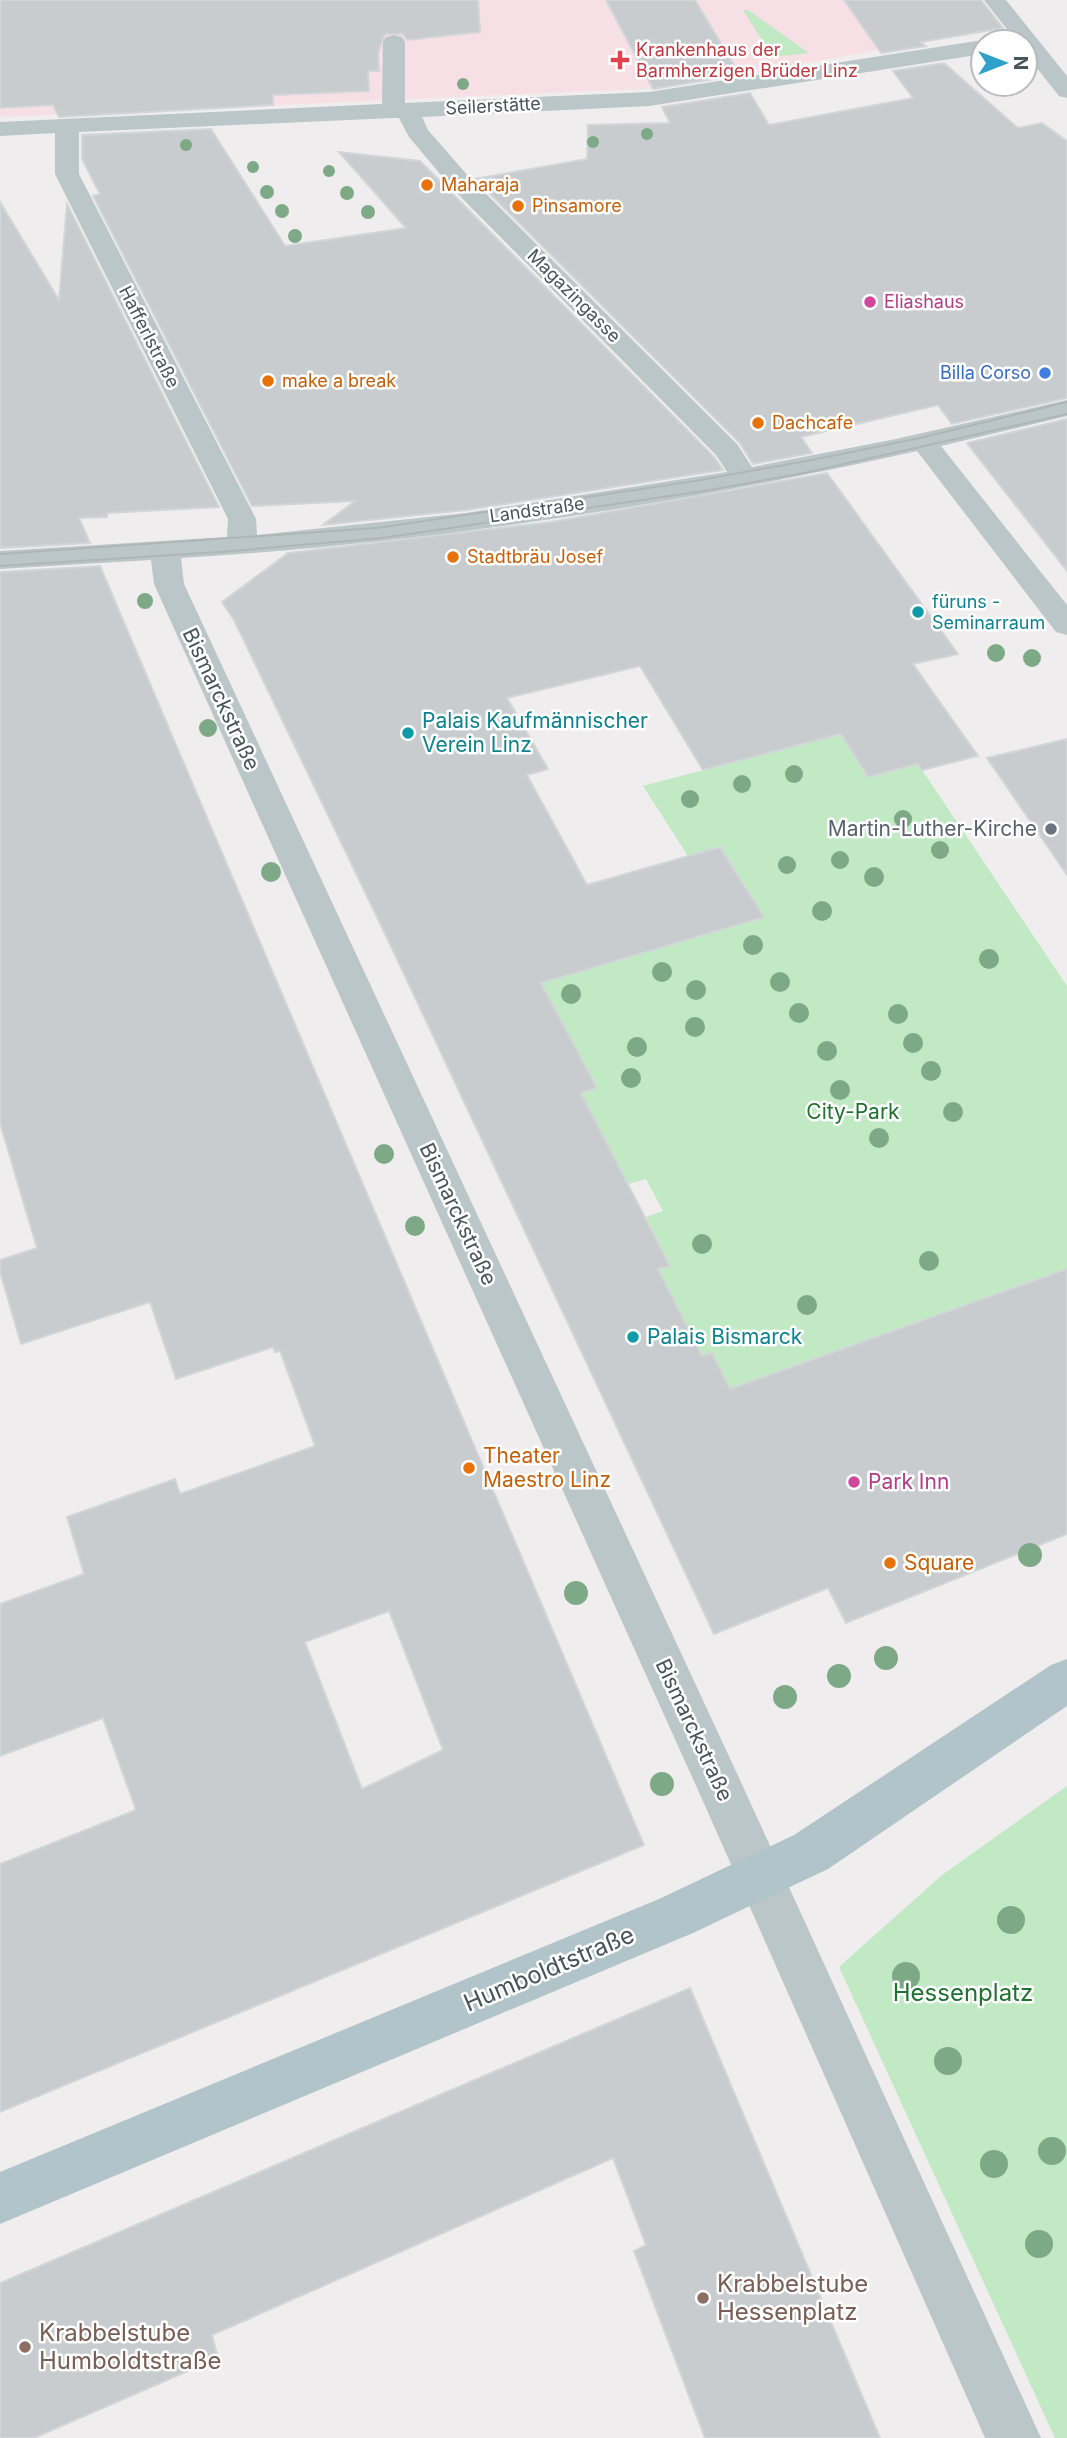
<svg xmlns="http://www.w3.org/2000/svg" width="1067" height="2438" viewBox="0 0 1067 2438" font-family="Inter,sans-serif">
<rect width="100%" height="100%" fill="#f0edee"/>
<path fill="#f7e0e5" d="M0 0H951L976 33 663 88 0 117Z"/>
<path fill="#c0e9c4" d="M743 10H748L809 53 773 57Z
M787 648 867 777 918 764 1067 986V1269L730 1389 713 1353 702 1356 658 1269 670 1265 646 1217 663 1211 646 1179 628 1184 581 1093 597 1088 527 987 763 917 720 848 688 856 643 786 753 757Z
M1067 1786V2438H1055L839 1967 942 1875Z"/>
<path fill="#c8ccce" stroke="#d2d6d8" stroke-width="2" fill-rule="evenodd" d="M0 0H478L480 32 407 40 403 34H385L378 53 379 71H368L369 91 273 95V105L59 117 53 105 0 108Z
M606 0H695L740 75 653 89Z
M844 0H981L1003 28 921 42 926 46 881 53Z
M944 63 1018 128 1042 123 1067 141V398L952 424 938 405 801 437 812 453 753 464 739 442 475 179 587 159 588 125 670 123 662 107 750 93 769 125 913 98 893 71Z
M211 129 285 246 406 228 339 152 420 161 714 457 723 470 466 510 323 525 355 501 252 506 93 196 100 194 82 159V135Z
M0 202 59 300 67 204 219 507 107 513V517L79 518 90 543 0 548Z
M1067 419V571L967 443Z
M827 473 958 654 913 664 978 756 922 770 918 764 868 777 841 734 703 770 640 666 507 698 548 769 527 775 587 885 720 847 764 917 541 983 597 1088 581 1093 670 1266 658 1269 702 1356 712 1353 730 1389 1067 1269V1534L846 1623 828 1588 714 1634 388 940 234 620 222 602 288 553 551 522Z
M100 566 644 1845 0 2112V1864L136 1810 103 1718 0 1756V1604L84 1574 67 1517 175 1479 180 1494 315 1446 280 1351 275 1352 273 1347 176 1379 150 1302 21 1344 0 1272V1260L37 1248 0 1123V572ZM389 1611 443 1750 362 1789 305 1642Z
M1067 739V875L987 758Z
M690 1988 880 2438H705L634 2251 646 2245 613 2158 212 2335 218 2358 34 2438H0V2283Z"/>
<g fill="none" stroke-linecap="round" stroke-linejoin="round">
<path fill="#bac6c8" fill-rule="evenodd" d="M984 0H1006L1067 76V98L1059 96 1025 53V42H1017Z
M394 35 402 37 405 42V103L649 92 983 40 990 42H983V54L649 106 422 117 428 130 469 177 737 444 752 467 896 439 1067 400V416L941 446 1067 605V635L1056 632 917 451C675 505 428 543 181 558L184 584 734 1767 1041 2438H985L702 1799 154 584 151 560 0 569V551L227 537 228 519 55 174V133L0 136V122L382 104 383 42 386 37ZM393 118H399L409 137 451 187 716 455 727 472 466 513 257 535 256 519 79 174V132Z"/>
<path fill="#b0c4c9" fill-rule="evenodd" d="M1067 1659V1706L828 1869 693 1933 0 2224V2172L659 1899 794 1835 1051 1665Z"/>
<path stroke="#b0b5b7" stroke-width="2" d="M0 554 377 528 695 481 817 459 920 438 1067 402
M0 566 220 552 382 538 704 491 804 473 1067 414"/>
</g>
<g fill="#7ea986">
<circle cx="463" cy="84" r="6"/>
<circle cx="647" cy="134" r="6"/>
<circle cx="593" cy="142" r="6"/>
<circle cx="186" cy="145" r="6"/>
<circle cx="253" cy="167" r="6"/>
<circle cx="329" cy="171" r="6"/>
<circle cx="267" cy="192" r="7"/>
<circle cx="347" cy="193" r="7"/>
<circle cx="282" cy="211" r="7"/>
<circle cx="368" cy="212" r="7"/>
<circle cx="295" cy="236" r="7"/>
<circle cx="145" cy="601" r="8"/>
<circle cx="996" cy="653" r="9"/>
<circle cx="1032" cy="658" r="9"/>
<circle cx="208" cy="728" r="9"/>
<circle cx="794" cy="774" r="9"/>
<circle cx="742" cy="784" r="9"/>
<circle cx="690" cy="799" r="9"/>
<circle cx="903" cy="819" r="9"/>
<circle cx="940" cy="850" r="9"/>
<circle cx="840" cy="860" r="9"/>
<circle cx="787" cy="865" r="9"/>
<circle cx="271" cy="872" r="10"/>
<circle cx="874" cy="877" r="10"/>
<circle cx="822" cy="911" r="10"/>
<circle cx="753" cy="945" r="10"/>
<circle cx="989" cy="959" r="10"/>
<circle cx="662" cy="972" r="10"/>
<circle cx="780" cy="982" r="10"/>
<circle cx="696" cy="990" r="10"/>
<circle cx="571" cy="994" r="10"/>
<circle cx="799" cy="1013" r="10"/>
<circle cx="898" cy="1014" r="10"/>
<circle cx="695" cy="1027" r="10"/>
<circle cx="913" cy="1043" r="10"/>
<circle cx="637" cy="1047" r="10"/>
<circle cx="827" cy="1051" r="10"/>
<circle cx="931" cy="1071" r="10"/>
<circle cx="631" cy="1078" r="10"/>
<circle cx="840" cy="1090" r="10"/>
<circle cx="953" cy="1112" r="10"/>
<circle cx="879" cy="1138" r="10"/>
<circle cx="384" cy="1154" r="10"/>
<circle cx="415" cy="1226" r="10"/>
<circle cx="702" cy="1244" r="10"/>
<circle cx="929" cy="1261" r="10"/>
<circle cx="807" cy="1305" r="10"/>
<circle cx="1030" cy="1555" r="12"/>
<circle cx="576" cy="1593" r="12"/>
<circle cx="886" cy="1658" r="12"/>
<circle cx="839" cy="1676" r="12"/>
<circle cx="785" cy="1697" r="12"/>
<circle cx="662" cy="1784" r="12"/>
<circle cx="1011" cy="1920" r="14"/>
<circle cx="906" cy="1976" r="14"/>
<circle cx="948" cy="2061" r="14"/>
<circle cx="1052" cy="2151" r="14"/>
<circle cx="994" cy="2164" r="14"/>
<circle cx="1039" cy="2244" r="14"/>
</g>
<path fill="#e0444e" stroke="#fff" stroke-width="2.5" d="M616.5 49.5h7v7h7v7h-7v7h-7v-7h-7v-7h7z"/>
<g fill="#e8710a" stroke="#fff" stroke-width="2.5">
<circle cx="427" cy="185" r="7"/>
<circle cx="518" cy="206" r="7"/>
<circle cx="268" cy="381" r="7"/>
<circle cx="758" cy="423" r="7"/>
<circle cx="453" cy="557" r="7"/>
<circle cx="469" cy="1468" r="7"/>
<circle cx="890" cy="1563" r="7"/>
</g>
<g fill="#d1479c" stroke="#fff" stroke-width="2.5">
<circle cx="870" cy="302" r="7"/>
<circle cx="854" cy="1482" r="7"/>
</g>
<circle fill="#3f7fe0" stroke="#fff" stroke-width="2.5" cx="1045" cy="373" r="7"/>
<g fill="#0f9aa8" stroke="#fff" stroke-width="2.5">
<circle cx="918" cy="612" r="7"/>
<circle cx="408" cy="733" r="7"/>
<circle cx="633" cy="1337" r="7"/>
</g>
<circle fill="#6b7280" stroke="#fff" stroke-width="2.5" cx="1051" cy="829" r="7"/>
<g fill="#8d6e63" stroke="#fff" stroke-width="2.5">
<circle cx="703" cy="2298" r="7"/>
<circle cx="25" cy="2347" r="7"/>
</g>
<g text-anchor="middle" stroke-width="5" stroke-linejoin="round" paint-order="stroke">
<g font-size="18" fill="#be3a42" stroke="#fff" text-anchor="start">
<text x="636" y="56">Krankenhaus der<tspan x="636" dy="21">Barmherzigen Brüder Linz</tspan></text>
</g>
<g font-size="18" fill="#485558" stroke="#fff">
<text transform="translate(493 106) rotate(-3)" y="6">Seilerstätte</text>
<text transform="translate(574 296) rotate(45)" y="6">Magazingasse</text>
<text transform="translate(149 337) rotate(63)" y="6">Hafferlstraße</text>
<text transform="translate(537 510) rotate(-8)" y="6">Landstraße</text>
</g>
<g font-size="18" fill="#c56008" stroke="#fff" text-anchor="start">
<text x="441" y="191">Maharaja</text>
<text x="532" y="212">Pinsamore</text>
<text x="282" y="387">make a break</text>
<text x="772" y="429">Dachcafe</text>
<text x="467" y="563">Stadtbräu Josef</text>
</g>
<g font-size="18" fill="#b23c85" stroke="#fff" text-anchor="start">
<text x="884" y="308">Eliashaus</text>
</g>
<g font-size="18" fill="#366cbe" stroke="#fff" text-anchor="end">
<text x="1031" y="379">Billa Corso</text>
</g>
<g font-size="18" fill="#0d838f" stroke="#fff" text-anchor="start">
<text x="932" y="608">füruns -<tspan x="932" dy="21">Seminarraum</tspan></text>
</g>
<g font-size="21" fill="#485558" stroke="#fff">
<text transform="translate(221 699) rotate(65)" y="7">Bismarckstraße</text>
<text transform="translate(458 1214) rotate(65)" y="7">Bismarckstraße</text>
<text transform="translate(694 1730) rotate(65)" y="7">Bismarckstraße</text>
</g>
<g font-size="21" fill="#0d838f" stroke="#fff" text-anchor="start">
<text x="422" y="728">Palais Kaufmännischer<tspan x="422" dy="24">Verein Linz</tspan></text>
<text x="647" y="1344">Palais Bismarck</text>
</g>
<g font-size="21" fill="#5b616d" stroke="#fff" text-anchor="end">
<text x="1037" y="836">Martin-Luther-Kirche</text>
</g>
<g font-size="21" fill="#217131" stroke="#fff">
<text x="853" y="1119">City-Park</text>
</g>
<g font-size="21" fill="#c56008" stroke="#fff" text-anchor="start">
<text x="483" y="1463">Theater<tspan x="483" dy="24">Maestro Linz</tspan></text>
<text x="904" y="1570">Square</text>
</g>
<g font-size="21" fill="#b23c85" stroke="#fff" text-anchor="start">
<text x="868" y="1489">Park Inn</text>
</g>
<g font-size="24" fill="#485558" stroke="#fff">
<text transform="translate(549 1969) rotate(-23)" y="8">Humboldtstraße</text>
</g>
<g font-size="24" fill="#217131" stroke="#fff">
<text x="963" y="2001">Hessenplatz</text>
</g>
<g font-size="24" fill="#785e54" stroke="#fff" text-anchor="start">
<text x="717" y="2292">Krabbelstube<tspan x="717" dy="28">Hessenplatz</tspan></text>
<text x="39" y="2341">Krabbelstube<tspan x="39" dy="28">Humboldtstraße</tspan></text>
</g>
</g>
<g transform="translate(1004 63) rotate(90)"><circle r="33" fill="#ffffff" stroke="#b6bbbc" stroke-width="2"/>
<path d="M0-5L12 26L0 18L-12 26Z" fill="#2ea0c9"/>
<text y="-10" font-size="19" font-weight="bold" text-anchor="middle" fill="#485558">N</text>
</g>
</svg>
